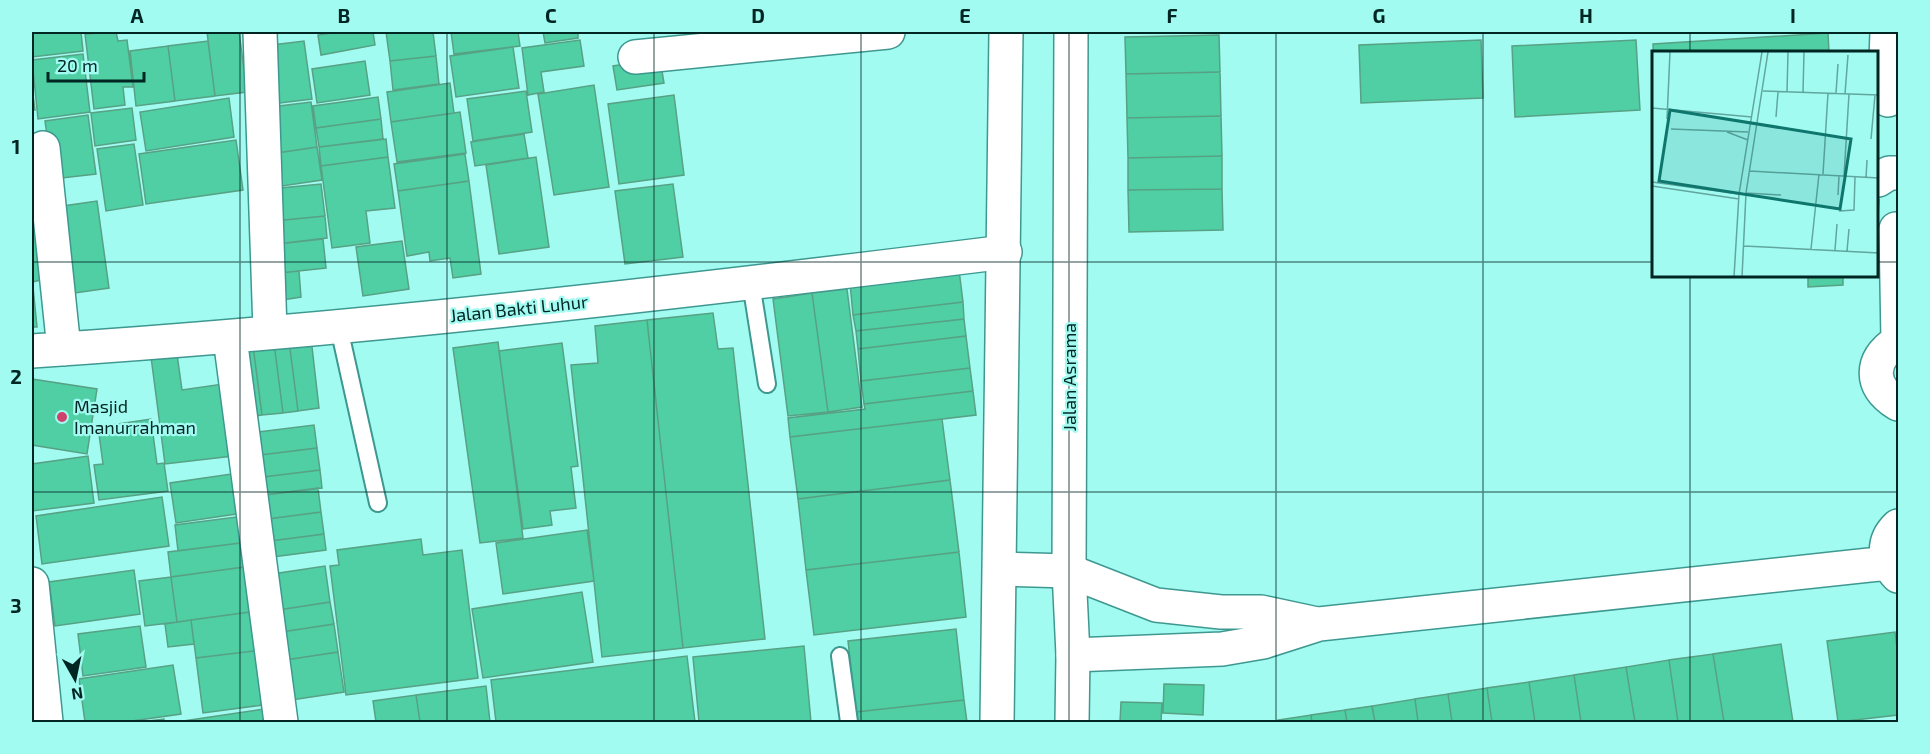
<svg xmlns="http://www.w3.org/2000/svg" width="1930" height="754" viewBox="0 0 1930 754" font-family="'Exo 2',sans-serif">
<rect width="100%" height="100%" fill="#a2fbf1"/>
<path fill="#4fcfa3" stroke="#57a185" stroke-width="1.5" d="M32 32H81L83 51 32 57Z
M116 32 118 41 127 40 133 87H123L125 105 94 109 85 34Z
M207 32H239L247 92 215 96Z
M337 32H373L375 45 321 55 318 35Z
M386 32H433L436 56 390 61Z
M451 32H518L520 46 454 54Z
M543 32H578V38L545 43Z
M1828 33 1829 52H1654V67L1653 44Z
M1219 35 1220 72 1126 74 1125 37Z
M580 40 584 66 541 72 544 92 528 95 522 48Z
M1481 40 1483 98 1361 103 1359 45Z
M1636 40 1640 110 1515 117 1512 46Z
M208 41 215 96 175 101 168 46Z
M304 41 312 99 272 104 264 46Z
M168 46 175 101 136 106 130 51Z
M513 47 519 88 456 97 450 56Z
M83 54 90 112 38 119 32 60Z
M436 56 439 84 393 90 390 61Z
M660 59 664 83 617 90 613 66Z
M365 61 370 95 317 103 312 69Z
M1220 72 1221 116 1127 118 1126 74Z
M450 83 454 113 391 122 387 92Z
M594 85 609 187 554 195 538 94Z
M32 88 35 110H32Z
M526 91 532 132 473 141 467 99Z
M674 95 684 175 619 184 608 104Z
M378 97 381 119 316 128 313 106Z
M229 98 234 137 146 151 140 112Z
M311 102 317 147 277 153 271 107Z
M132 108 136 140 95 146 91 113Z
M460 112 466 153 397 162 391 122Z
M88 115 96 174 53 179 45 121Z
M1221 116 1222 156 1128 158 1127 118Z
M381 119 383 139 319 147 316 128Z
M524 134 528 158 475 166 471 142Z
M386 139 388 157 321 166 319 147Z
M236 140 243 190 146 204 139 154Z
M134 144 143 205 106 211 97 149Z
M317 147 322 180 282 186 277 153Z
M465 154 469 181 398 191 394 164Z
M1222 156V189L1128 190V158Z
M388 157 395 208 366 211 370 243 332 248 321 166Z
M536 157 549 247 499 254 486 165Z
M469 181 481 274 453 278 450 258 430 261 429 252 407 256 398 191Z
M321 184 325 216 274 221 270 189Z
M673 184 683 257 625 264 615 191Z
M1222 189 1223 230 1129 232 1128 190Z
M97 201 109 288 68 294 56 207Z
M325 216 327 238 277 244 274 221Z
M38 228 46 279 32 282V229Z
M323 239 326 268 280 273 277 244Z
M402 241 409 289 363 296 356 247Z
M959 270 963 302 853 315 850 283Z
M299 271 301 297 283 300 280 273Z
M1808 276H1843V285L1808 287Z
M33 287 37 327H32V288Z
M847 289 862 407 828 412 812 293Z
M812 293 828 412 788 416 773 299Z
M963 302 964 319 856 331 853 315Z
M713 313 718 349 733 348 765 639 683 648 647 320Z
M964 319 966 336 858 349 856 331Z
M647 320 683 648 602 657 571 365 598 363 595 326Z
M966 336 970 368 861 381 858 349Z
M311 338 319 408 298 411 289 341Z
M289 341 298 411 283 413 274 343Z
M498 342 523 538 480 543 453 348Z
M274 343 283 413 262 415 253 346Z
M562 343 578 466 571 467 576 508 550 511 552 525 523 529 499 351Z
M253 346 262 415 247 417 238 347Z
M177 354 182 390 223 384 233 456 165 464 151 357Z
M970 368 973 391 864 404 861 381Z
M32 379 97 389 87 454 32 445Z
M973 391 976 415 790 437 788 418 865 409 864 404Z
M151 419 157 464 164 463 168 491 99 500 94 465 103 464 98 427Z
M942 419 950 480 798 499 790 437Z
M314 425 317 448 252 456 249 433Z
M317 448 320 470 255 478 252 456Z
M88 456 94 503 32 511V464Z
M320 470 322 488 257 496 255 478Z
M238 473 243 513 176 523 170 483Z
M950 480 959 552 806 570 798 499Z
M318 488 321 512 260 520 257 496Z
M162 497 169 546 42 564 36 516Z
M321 512 324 534 263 542 260 520Z
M244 516 248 542 178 551 175 525Z
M587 530 594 581 503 594 496 543Z
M324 534 326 550 265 558 263 542Z
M421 539 423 555 462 550 478 678 346 695 330 566 339 565 337 550Z
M248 542 251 566 171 577 168 552Z
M959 552 966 617 814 635 806 570Z
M251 566 257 611 177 622 171 577Z
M325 566 330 602 272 611 266 575Z
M134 570 140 614 55 626 49 582Z
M171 577 177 622 145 626 139 581Z
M582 592 593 662 483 678 472 609Z
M330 602 334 624 275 633 272 611Z
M257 611 262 650 196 658 191 620Z
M191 620 194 644 168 647 165 624Z
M334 624 338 652 279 661 275 633Z
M140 626 146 667 83 676 78 634Z
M956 629 964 700 856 712 848 641Z
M1895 632 1898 657V715L1838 722 1827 641Z
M1781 644 1793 722H1724L1713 654Z
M804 646 811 722H699L693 657Z
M262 650 270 704 203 713 196 658Z
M338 652 344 692 285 701 279 661Z
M1713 654 1724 722H1678L1669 660Z
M687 656 695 722H496L491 680Z
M1669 660 1678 722H1635L1626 667Z
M173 665 181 714 125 722H85L79 679Z
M1626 667 1635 722H1581L1574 675Z
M1574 675 1581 722H1535L1529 682Z
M1529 682 1535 722H1492L1487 688Z
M1164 684 1204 685 1203 715 1163 713Z
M486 686 490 722H420L416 695Z
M1487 688 1492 722H1452L1448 694Z
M1448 694 1452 722H1418L1415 699Z
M416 695 420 722H376L373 701Z
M1415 699 1418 722H1375L1372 706Z
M964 700 967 722H857L856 712Z
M1121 702 1162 703 1161 722H1120Z
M1372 706 1375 722H1347L1345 710Z
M271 708 274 722 183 721Z
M1345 710 1347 722H1312L1311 715Z
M1311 715 1312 722H1279L1278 720Z
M164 719V722H140Z"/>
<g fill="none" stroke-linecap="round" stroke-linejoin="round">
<g stroke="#3e9890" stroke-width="20">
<path id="lane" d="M751 283 767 384
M339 328 378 503
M840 656 849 722"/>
</g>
<g stroke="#3e9890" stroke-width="36">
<path id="street" d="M260 32 270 331
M1887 32 1885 87 1888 100
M635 57 888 32
M43 148 64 349
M1878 180 1889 173H1898
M1896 229 1898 340
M230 338 281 722
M1898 341C1869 360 1869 386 1898 404
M32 351C357 330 681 292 1005 252
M1898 526C1882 541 1883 561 1898 576
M1000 569 1069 571 1156 605 1221 612H1261L1317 624
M32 584 46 722
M1073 655 1222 649 1263 642 1319 624 1888 563"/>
</g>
<g stroke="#3e9890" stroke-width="36">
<path id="highway" d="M1071 32 1069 571 1073 655 1072 722
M997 722 1006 32"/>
</g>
<use href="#lane" stroke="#fff" stroke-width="16"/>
<use href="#street" stroke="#fff" stroke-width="33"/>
<use href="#highway" stroke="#fff" stroke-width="33"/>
</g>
<path fill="none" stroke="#002623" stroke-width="1.5" stroke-opacity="0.55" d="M240 32V722M447 32V722M654 32V722M861 32V722M1069 32V722M1276 32V722M1483 32V722M1690 32V52M32 262H1654M1878 262H1898M1690 276V722M32 492H1898"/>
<circle fill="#cf416a" stroke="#a2fbf1" stroke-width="2" cx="62" cy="417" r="6"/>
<g text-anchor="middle" stroke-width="4.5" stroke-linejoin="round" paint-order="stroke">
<g font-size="18" fill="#002623" stroke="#a2fbf1">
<text transform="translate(519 309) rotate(-6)" y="6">Jalan Bakti Luhur</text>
<text transform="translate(1070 377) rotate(-90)" y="6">Jalan Asrama</text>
</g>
<g font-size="18" fill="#002623" stroke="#a2fbf1" text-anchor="start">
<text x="74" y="413">Masjid<tspan x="74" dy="21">Imanurrahman</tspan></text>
</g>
</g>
<g transform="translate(1652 51)">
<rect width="226" height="226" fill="#a2fbf1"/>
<path fill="none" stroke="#61a69f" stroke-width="1.5" d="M111 40 227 44M135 41 136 1M151 41 152 1M184 42 186 13M193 43 196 4M0 57 100 66M124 66 126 41M15 68 18 1M19 78 96 81M75 81 96 89M219 88 223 44M98 120 227 127M171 123 176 42M192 125 197 43M214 127 215 109M0 131 87 143M0 135 87 148M94 142 129 144M186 144 187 125M187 160 202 159 203 126M226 166 227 148M92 195 227 202M159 198 167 123M183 199 185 173M195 200 197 178M82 226 87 143 110 1M90 226 94 142 116 1"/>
<path fill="#0f766e" fill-opacity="0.15" stroke="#0f766e" stroke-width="3" d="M18 59 199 88 188 158 7 130Z"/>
<rect width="226" height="226" fill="none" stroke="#002623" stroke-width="3"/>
</g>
<rect width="1930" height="754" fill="none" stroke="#a2fbf1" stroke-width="66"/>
<g transform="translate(75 679) rotate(171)" stroke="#a2fbf1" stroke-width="4.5" paint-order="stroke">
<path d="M0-4.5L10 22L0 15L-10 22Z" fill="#002623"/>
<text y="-9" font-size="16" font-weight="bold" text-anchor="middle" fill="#002623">N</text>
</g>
<path d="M48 72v9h96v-9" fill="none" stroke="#002623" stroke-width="3"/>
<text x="57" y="72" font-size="18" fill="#002623" stroke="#a2fbf1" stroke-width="4.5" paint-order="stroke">20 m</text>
<rect x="33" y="33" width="1864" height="688" fill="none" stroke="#002623" stroke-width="2"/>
<g font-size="20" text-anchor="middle" font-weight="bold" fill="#002623">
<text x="137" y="23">A</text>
<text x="344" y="23">B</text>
<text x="551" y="23">C</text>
<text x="758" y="23">D</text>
<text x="965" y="23">E</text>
<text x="1172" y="23">F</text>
<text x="1379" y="23">G</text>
<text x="1586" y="23">H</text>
<text x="1793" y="23">I</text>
<text x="16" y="154">1</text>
<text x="16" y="384">2</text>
<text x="16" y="613">3</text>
</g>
</svg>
